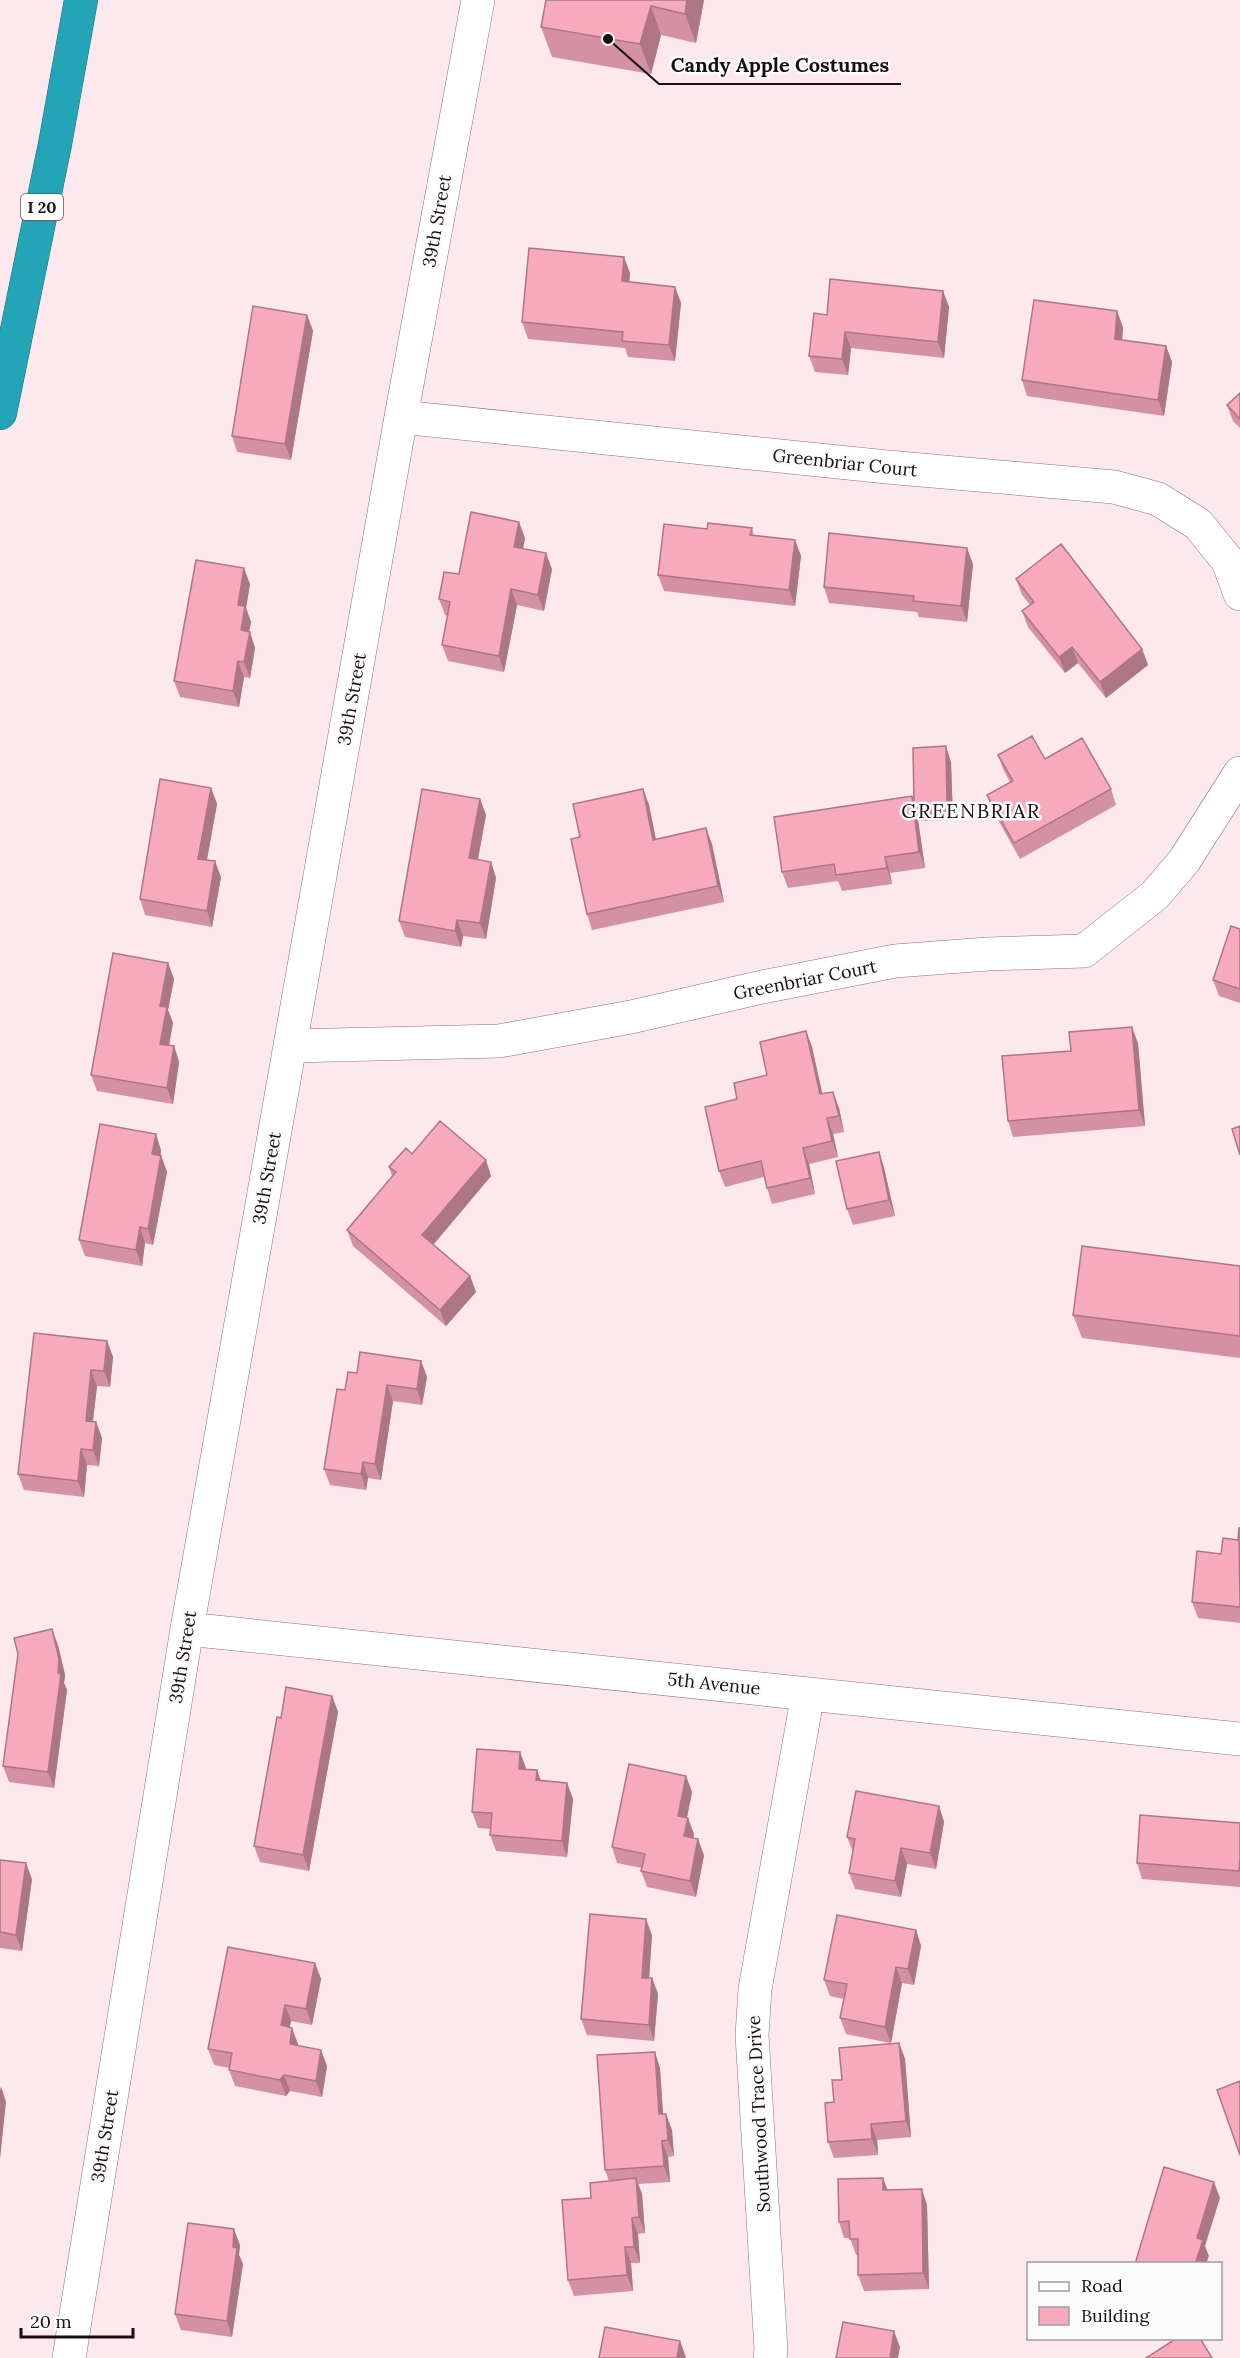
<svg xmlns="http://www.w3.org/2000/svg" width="1240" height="2358" viewBox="0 0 1240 2358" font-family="Lora,serif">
<rect width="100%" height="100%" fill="#fde8ed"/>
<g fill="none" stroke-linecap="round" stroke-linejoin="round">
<g stroke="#8e7078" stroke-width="34">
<path id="minor" d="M401 417 887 467 1114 487 1158 499 1198 524 1228 561 1240 594
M291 1046 499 1041 631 1017 762 987 895 961 988 954 1084 951 1155 895 1184 861 1240 773
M187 1629 1240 1739
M69 2358 187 1629 401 417 478 0
M770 2358 771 2350 752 2035 755 1989 808 1694"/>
</g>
<g stroke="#1f707d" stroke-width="34">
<path id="highway" d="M0 413 55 144 81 0"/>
</g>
<use href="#minor" stroke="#fff" stroke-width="33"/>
<use href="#highway" stroke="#23a5b7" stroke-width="33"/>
</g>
<path fill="#d491a3" d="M546 0H704L696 43 661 35 651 74 552 57 541 27Z
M630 273 629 282 675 287 681 303 675 361 628 357 625 348 528 339 522 322Z
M943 291 949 307 944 358 851 348 848 375 815 372 809 356 827 315Z
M307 315 313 331 291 460 237 452 232 436Z
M1123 327 1122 340 1166 346 1172 362 1164 416 1027 396 1022 380Z
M1240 393V428L1233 421 1227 405Z
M752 528 754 536 795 540 801 556 795 606 664 591 658 575 707 529Z
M525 538 523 549 552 569 544 611 517 605 504 672 448 661 442 645 448 616 445 615 439 599 459 574Z
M973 564 967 622 919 617 917 612 829 603 824 587Z
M1016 579 1142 649 1148 665 1106 698 1078 663 1065 673 1028 627 1022 611 1030 605 1022 595Z
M250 584 246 608 251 622 249 632 255 648 250 678 244 677 239 707 180 697 174 681Z
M998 755 1045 759 1111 789 1116 805 1020 859 993 811 987 795 1010 782 1004 771Z
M951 762 953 820 920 821 917 813 925 868 890 873 892 884 842 891 838 881 788 888 782 872 912 796 914 804Z
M211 788 217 804 207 860 221 877 212 927 145 915 140 899Z
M643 789 649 805 656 839 712 844 724 902 592 930 587 914 580 837Z
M480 799 486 815 478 860 491 862 496 878 486 939 463 936 461 947 405 937 399 921Z
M1240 929V1003L1219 996 1213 980Z
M168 963 174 979 168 1010 173 1023 169 1046H174L179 1062 173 1104 97 1091 91 1075Z
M806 1031 812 1047 822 1094 839 1108 844 1132 833 1134 838 1157 809 1164 815 1194 772 1204 767 1188 764 1177 725 1187 719 1171 737 1099 767 1075Z
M1138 1043 1145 1126 1013 1137 1008 1121 1071 1051Z
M161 1150V1155L167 1172 153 1245 145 1243 142 1266 85 1256 79 1240Z
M879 1152 884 1168 895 1216 853 1225 847 1209Z
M412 1154 491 1176 433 1245 470 1276 476 1292 446 1326 353 1246 347 1230 392 1176 389 1167Z
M1240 1266V1358L1082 1338 1073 1315Z
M107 1341 113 1357 110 1387 97 1386 93 1421 96 1422 102 1438 99 1466 87 1465 84 1497 24 1490 18 1474Z
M421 1361 427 1377 422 1405 393 1401 381 1480 368 1478 366 1490 330 1485 324 1469 345 1390 357 1373Z
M1240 1527V1623L1198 1618 1192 1602 1221 1554 1238 1540Z
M58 1645 65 1675 64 1683 67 1690 54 1788 9 1782 3 1766Z
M332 1696 338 1712 309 1871 260 1862 254 1846 281 1718Z
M526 1769 541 1780 567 1783 573 1799 567 1857 496 1851 490 1835 491 1829 478 1828 472 1812Z
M686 1776 692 1792 687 1818 694 1834 693 1838 704 1855 696 1897 647 1887 641 1871 642 1868 617 1863 612 1847Z
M939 1806 944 1822 936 1869 907 1864 901 1897 855 1889 849 1873 853 1852 847 1837Z
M1240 1823V1887L1142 1879 1137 1863Z
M0 1860 32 1879 22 1951 0 1948Z
M916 1930 921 1946 914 1985 902 1983 891 2043H899L905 2059 911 2137 877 2140 878 2155 834 2158 828 2142 834 2102 842 2080 890 2043 846 2034 840 2018 844 1999 830 1996 824 1980Z
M652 1935 649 1978H652L658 1994 654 2041 587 2035 581 2019Z
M315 1963 321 1979 312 2025 291 2021 289 2027 298 2044V2045L327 2066 322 2097 290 2091 286 2096 235 2086 229 2070 230 2068 214 2065 208 2049Z
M660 2068 663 2114 672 2130 674 2156 668 2157 670 2182 638 2184 642 2194 645 2233 638 2234 640 2263H631L633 2291 574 2296 568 2280 591 2198 609 2181 605 2170Z
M883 2178 887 2190 927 2205 929 2289 864 2291 858 2275V2255H856L850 2238H844L839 2222Z
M240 2245 239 2255 243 2264 232 2337 181 2330 175 2314Z"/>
<path fill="#ad7685" d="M687 0H704L696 43 685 14Z
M651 6 661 35 651 74 640 44Z
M624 257 630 273 628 297 622 281Z
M675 287 681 303 675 361 669 345Z
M943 291 949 307 944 358 938 342Z
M1117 311 1123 327 1121 355 1115 339Z
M307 315 313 331 291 460 285 444Z
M845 332 851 348 848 375 842 359Z
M1166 346 1172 362 1164 416 1158 400Z
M519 522 525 538 520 563 514 547Z
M795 540 801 556 795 606 789 590Z
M967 548 973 564 967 622 961 606Z
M546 553 552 569 544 611 538 595Z
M244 568 250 584 246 608 251 622 246 646 241 630 238 605Z
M511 589 517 605 504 672 499 656Z
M250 632 255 648 250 678 244 662Z
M1072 647 1078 663 1065 673 1059 657Z
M1142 649 1148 665 1106 698 1100 682Z
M238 661 244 677 239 707 233 691Z
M946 746 951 762 953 820 947 804Z
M211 788 217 804 204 875 198 859Z
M643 789 649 805 659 856 653 840Z
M912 796 917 813 925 868 919 852Z
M480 799 486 815 475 874 469 858Z
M706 828 712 844 724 902 718 886Z
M885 857 890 873 892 884 887 868Z
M215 861 221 877 212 927 207 911Z
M491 862 496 878 486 939 480 923Z
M457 920 463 936 461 947 455 931Z
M168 963 174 979 168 1010 173 1023 166 1060 160 1044V1006Z
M1132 1027 1138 1043 1145 1126 1139 1110Z
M806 1031 812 1047 826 1110 820 1094Z
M174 1046 179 1062 173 1104 167 1088Z
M833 1092 839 1108 844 1132 839 1116Z
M827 1118 833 1134 838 1157 832 1141Z
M156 1134 161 1150 158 1170 152 1154Z
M803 1148 809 1164 815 1194 810 1178Z
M879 1152 884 1168 895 1216 889 1200Z
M161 1156 167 1172 153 1245 148 1229Z
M486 1160 491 1176 428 1251 422 1235Z
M140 1227 145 1243 142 1266 136 1250Z
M470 1276 476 1292 446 1326 440 1310Z
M107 1341 113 1357 110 1387 104 1371Z
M421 1361 427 1377 422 1405 417 1389Z
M91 1370 97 1386 91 1437 86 1421Z
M387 1385 393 1401 381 1480 375 1464Z
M96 1422 102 1438 99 1466 93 1450Z
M81 1449 87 1465 84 1497 78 1481Z
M363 1462 368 1478 366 1490 361 1474Z
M52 1629 58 1645 65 1675 64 1683 67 1690 54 1788 48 1772 58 1673Z
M332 1696 338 1712 309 1871 303 1855Z
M520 1752 526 1768 524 1785 519 1769Z
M537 1770 543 1786 536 1780Z
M686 1776 692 1792 684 1832 678 1816Z
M567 1783 573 1799 567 1857 562 1841Z
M939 1806 944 1822 936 1869 930 1853Z
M688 1818 694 1834 690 1852 684 1836Z
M698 1839 704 1855 696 1897 690 1881Z
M901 1848 907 1864 901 1897 895 1881Z
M26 1863 32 1879 22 1951 16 1935Z
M646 1919 652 1935 648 1994 642 1978Z
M916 1930 921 1946 914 1985 908 1969Z
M315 1963 321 1979 312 2025 306 2009Z
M896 1967 902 1983 891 2043 885 2027Z
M652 1978 658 1994 654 2041 649 2025Z
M285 2005 291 2021 287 2041 281 2025Z
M292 2028 298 2044 295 2060 290 2044Z
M899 2043 905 2059 911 2137 906 2121Z
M321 2050 327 2066 322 2097 316 2081Z
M655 2052 660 2068 664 2130 659 2114Z
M284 2075 290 2091 286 2096 280 2080Z
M1 2086 6 2102 0 2159V2091Z
M666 2114 672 2130 674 2156 668 2140Z
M871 2124 877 2140 878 2155 872 2139Z
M662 2141 668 2157 670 2182 664 2166Z
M636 2178 642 2194 645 2233 639 2217Z
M883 2178 889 2194 883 2190Z
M1214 2182 1220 2198 1205 2246 1209 2256 1206 2264H1195L1197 2238Z
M922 2189 927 2205 929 2289 923 2273Z
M632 2218 638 2234 640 2263 634 2247Z
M234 2229 240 2245 239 2255 243 2264 232 2337 227 2321Z
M625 2247 631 2263 633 2291 627 2275Z
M894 2331 900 2347 898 2358H890Z
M680 2341 686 2357 685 2358H677Z"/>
<path fill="#f7a9be" stroke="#ad7685" stroke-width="1.5" d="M546 0H687L685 14 651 6 640 44 541 27Z
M529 248 624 257 622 281 675 287 669 345 622 341 623 332 522 322Z
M830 279 943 291 938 342 845 332 842 359 809 356 814 313 827 315Z
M1034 300 1117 311 1115 339 1166 346 1158 400 1022 380Z
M253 306 307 315 285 444 232 436Z
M1240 393V419L1227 405Z
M471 512 519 522 514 547 546 553 538 595 511 589 499 656 442 645 450 602 439 599 444 572 459 574Z
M708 523 752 528 750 535 795 540 789 590 658 575 664 524 707 529Z
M829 533 967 548 961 606 913 601 914 596 824 587Z
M1061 544 1142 649 1100 682 1072 647 1059 657 1022 611 1034 602 1016 579Z
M196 560 244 568 238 605 245 606 241 630 250 632 244 662 238 661 233 691 174 681Z
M1032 736 1045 759 1082 738 1111 789 1014 843 987 795 1013 781 998 755Z
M946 746 947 804 914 805 913 748Z
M160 779 211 788 198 859 215 861 207 911 140 899Z
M422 789 480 799 469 858 491 862 480 923 457 920 455 931 399 921Z
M643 789 653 840 706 828 718 886 587 914 571 839 580 837 573 804Z
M912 796 919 852 885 857 887 868 836 875 834 864 782 872 774 817Z
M1231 926 1240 929V989L1213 980Z
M113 953 168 963 160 1006 167 1007 160 1044 174 1046 167 1088 91 1075Z
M1132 1027 1139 1110 1008 1121 1002 1056 1071 1051 1069 1032Z
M806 1031 820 1094 833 1092 839 1116 827 1118 832 1141 803 1148 810 1178 767 1188 761 1161 719 1171 705 1107 737 1099 734 1083 767 1075 760 1042Z
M440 1121 486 1160 422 1235 470 1276 440 1310 347 1230 396 1172 389 1167 406 1148 412 1154Z
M100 1124 156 1134 152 1154 161 1156 148 1229 140 1227 136 1250 79 1240Z
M1240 1126V1155L1232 1129Z
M879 1152 889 1200 847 1209 836 1161Z
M1082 1246 1240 1266V1336L1073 1315Z
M34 1333 107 1341 104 1371 91 1370 86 1421 96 1422 93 1450 81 1449 78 1481 18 1474Z
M360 1352 421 1361 417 1389 387 1385 375 1464 363 1462 361 1474 324 1469 337 1389 345 1390 348 1372 357 1373Z
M1239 1527 1240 1607 1192 1602 1197 1551 1221 1554 1223 1538 1238 1540Z
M52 1629 59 1659 58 1673 61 1674 48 1772 3 1766 18 1654 14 1638Z
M286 1687 332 1696 303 1855 254 1846 277 1717 281 1718Z
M477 1749 520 1752 519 1769 537 1770 536 1780 567 1783 562 1841 490 1835 492 1813 472 1812Z
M629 1764 686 1776 678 1816 688 1818 684 1836 698 1839 690 1881 641 1871 645 1854 612 1847Z
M856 1791 939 1806 930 1853 901 1848 895 1881 849 1873 855 1839 847 1837Z
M1140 1815 1240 1823V1859L1239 1871 1137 1863Z
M0 1860 26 1863 16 1935 0 1932Z
M590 1914 646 1919 642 1978H652L649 2025 581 2019Z
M837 1915 916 1930 908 1969 896 1967 885 2027 840 2018 847 1984 824 1980Z
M228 1947 315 1963 306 2009 285 2005 281 2025 292 2028 290 2044 321 2050 316 2081 284 2075 280 2080 229 2070 232 2053 208 2049Z
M899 2043 906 2121 871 2124 872 2139 828 2142 825 2103 834 2102 832 2080H842L839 2048Z
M655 2052 659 2114H666L668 2140 662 2141 664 2166 605 2170 597 2055Z
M1240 2081V2155L1217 2090Z
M1164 2167 1214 2182 1197 2238 1203 2240 1195 2264H1135Z
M636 2178 639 2217 632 2218 634 2247H625L627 2275 568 2280 562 2200 591 2198 590 2183Z
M883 2178V2190L922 2189 923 2273 858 2275V2239H850L849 2221 839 2222 838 2179Z
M188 2223 234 2229 233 2247 237 2248 227 2321 175 2314Z
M843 2322 894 2331 890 2358H836Z
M605 2327 680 2341 677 2358H599Z
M1177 2338H1200L1212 2358H1146Z"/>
<g text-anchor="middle" stroke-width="5" stroke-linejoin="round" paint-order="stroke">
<rect fill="#fbfbfb" stroke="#5c5456" stroke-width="1.5" x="21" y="194" width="42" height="26" rx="4.5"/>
<g font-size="16" font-weight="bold" fill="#180d10">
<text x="42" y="213">I 20</text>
</g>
<g font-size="18" fill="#180d10" stroke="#fbfbfb">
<text transform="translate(437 221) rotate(-80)" y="6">39th Street</text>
<text transform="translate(845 463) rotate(6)" y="6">Greenbriar Court</text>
<text transform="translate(352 699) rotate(-80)" y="6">39th Street</text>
<text transform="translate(805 980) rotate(-11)" y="6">Greenbriar Court</text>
<text transform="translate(267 1178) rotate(-80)" y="6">39th Street</text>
<text transform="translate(183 1657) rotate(-81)" y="6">39th Street</text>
<text transform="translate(714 1684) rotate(6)" y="6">5th Avenue</text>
<text transform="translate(759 2114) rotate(-93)" y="6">Southwood Trace Drive</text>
<text transform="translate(105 2136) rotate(-81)" y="6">39th Street</text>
</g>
<g font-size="20" letter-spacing="1.5" fill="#180d10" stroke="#fbfbfb">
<text x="971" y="818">GREENBRIAR</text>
</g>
</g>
<path fill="none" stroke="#180d10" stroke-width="2" d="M608 39L659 84H901"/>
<circle fill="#180d10" stroke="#fbfbfb" stroke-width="2" cx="608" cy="39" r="6"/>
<g font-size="20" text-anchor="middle" font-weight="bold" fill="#180d10" stroke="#fbfbfb" stroke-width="5" stroke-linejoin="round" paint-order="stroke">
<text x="780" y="72">Candy Apple Costumes</text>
</g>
<rect x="1027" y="2262" width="195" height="78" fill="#fbfbfb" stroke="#a09c9d" stroke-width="1.5"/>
<rect x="1039" y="2282" width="30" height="9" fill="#ffffff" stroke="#a09c9d" stroke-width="1.5"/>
<text x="1081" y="2292" font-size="18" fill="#180d10">Road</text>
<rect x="1039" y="2307" width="30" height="18" fill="#f7a9be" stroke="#a09c9d" stroke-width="1.5"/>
<text x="1081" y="2322" font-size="18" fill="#180d10">Building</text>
<path d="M21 2328v9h112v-9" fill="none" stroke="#180d10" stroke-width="3"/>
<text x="30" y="2328" font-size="18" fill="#180d10" stroke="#fbfbfb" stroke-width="4.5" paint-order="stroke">20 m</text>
</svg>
